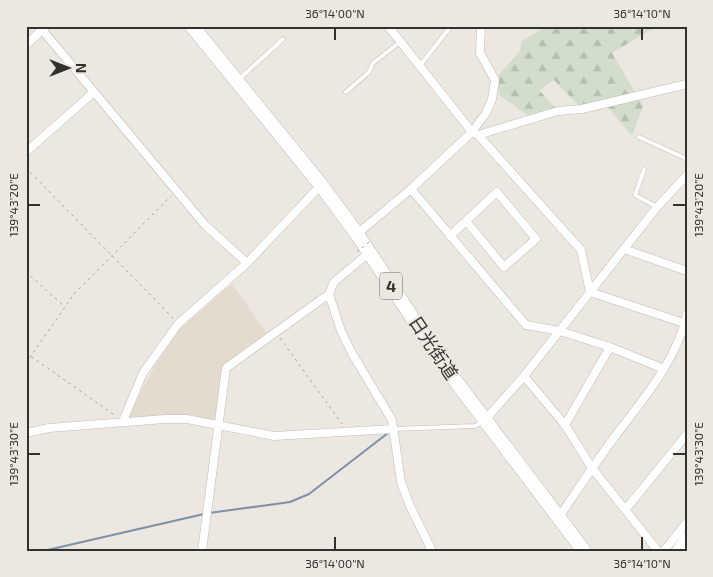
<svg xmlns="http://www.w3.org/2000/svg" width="713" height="577" viewBox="0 0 713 577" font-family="'Exo 2','Noto Sans JP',sans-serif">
<defs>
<pattern id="forest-firs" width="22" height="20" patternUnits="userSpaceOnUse" patternTransform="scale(1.25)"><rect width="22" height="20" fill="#d2decb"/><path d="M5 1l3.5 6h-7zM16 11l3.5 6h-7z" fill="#b5bfaf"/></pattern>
</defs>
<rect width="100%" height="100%" fill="#ece7e1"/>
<path fill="#e4dbcf" d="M232 284 268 335 224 369 217 423 166 417 127 418 157 362 181 328Z"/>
<path fill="url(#forest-firs)" d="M546 26H657L612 53 643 106 632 136 605 104 582 109 554 80 539 90 558 111 533 119 499 95 497 77 520 51 521 42Z"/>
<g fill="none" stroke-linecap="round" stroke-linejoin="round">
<path stroke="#7d90a7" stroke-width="2" d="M209 513 290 502 309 494 388 433
M43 551 204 514"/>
<g stroke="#c0bbb5" stroke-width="5">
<path id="service" d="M419 67 451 26
M238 80 283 39
M346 92 369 72 373 63 400 42
M639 137 687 159
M644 170 635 195 657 207
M393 429 475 426 482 422"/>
</g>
<g stroke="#c0bbb5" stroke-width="9">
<path id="minor" d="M39 26 205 225 247 263
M388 26 472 132 478 135 581 250 590 292 687 324
M26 45 46 26
M478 135 558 111 582 109 687 84
M26 152 94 92
M411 189 526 325 560 331 610 347 664 369
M357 234 411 189 472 132 486 113 492 99 495 80 480 53 481 26
M450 236 497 192 536 239 504 267 466 221
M624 249 687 271
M329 294 341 331 353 355 392 420 401 482 410 506 432 551
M524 376 565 425 592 468 658 551
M485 420 524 376 657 207 687 175
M123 421 143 373 178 324 247 263 321 185
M565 425 610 347
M26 433 49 428 165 419H187L274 436 393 429
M626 509 687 434
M559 517C578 489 596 462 616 435 644 398 677 360 687 314
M202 551 226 368 329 294 334 282 369 253
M664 551 687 522"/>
</g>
<g stroke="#c0bbb5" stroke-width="12">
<path id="secondary" d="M677 551 687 537"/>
</g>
<g stroke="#c0bbb5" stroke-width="15">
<path id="trunk" d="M192 26 321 185 357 234 445 367 584 551"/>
</g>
<path stroke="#a4a09b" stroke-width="1" stroke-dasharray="2.5 4" stroke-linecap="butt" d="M26 168 174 319
M26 272 65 307
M280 338 342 424
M26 353 116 416
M26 363 74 294 171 196"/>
<use href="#service" stroke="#fff" stroke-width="4"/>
<use href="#minor" stroke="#fff" stroke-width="8"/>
<use href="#secondary" stroke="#fff" stroke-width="11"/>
<use href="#trunk" stroke="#fff" stroke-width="14"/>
<path stroke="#a4a09b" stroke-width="1" stroke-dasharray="2.5 4" stroke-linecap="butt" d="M357 252 369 242"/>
</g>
<path fill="none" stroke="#33312e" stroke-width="2" d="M335 28V40M642 28V40M28 205H40M673 205H686M28 454H40M673 454H686M335 537V550M642 537V550"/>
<g text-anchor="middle" stroke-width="4.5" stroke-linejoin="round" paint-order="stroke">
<rect fill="#ece7e1" stroke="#6a6864" stroke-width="1" x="380" y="272.5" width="22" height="27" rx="4"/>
<g font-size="16" font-weight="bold" fill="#33312e">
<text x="391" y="292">4</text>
</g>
<g font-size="18" fill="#33312e" stroke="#ece7e1">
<text transform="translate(433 348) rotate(56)" y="6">日光街道</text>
</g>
</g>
<rect width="713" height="577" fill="none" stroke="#ece7e1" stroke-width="55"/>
<g transform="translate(68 68) rotate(90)" stroke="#ece7e1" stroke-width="4" paint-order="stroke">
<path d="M0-4L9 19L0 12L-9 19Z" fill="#33312e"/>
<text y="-8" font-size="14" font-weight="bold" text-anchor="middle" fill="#33312e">N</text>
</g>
<rect x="28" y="28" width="658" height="522" fill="none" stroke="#33312e" stroke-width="2"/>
<g font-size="12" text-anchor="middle" fill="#33312e">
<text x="335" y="18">36°14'00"N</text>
<text x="642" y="18">36°14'10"N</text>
<text transform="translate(699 205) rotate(-90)" y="4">139°43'20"E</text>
<text transform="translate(14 205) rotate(-90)" y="4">139°43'20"E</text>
<text transform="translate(14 454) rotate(-90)" y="4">139°43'30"E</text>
<text transform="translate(699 454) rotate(-90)" y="4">139°43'30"E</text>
<text x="335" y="568">36°14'00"N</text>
<text x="642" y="568">36°14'10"N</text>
</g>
</svg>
